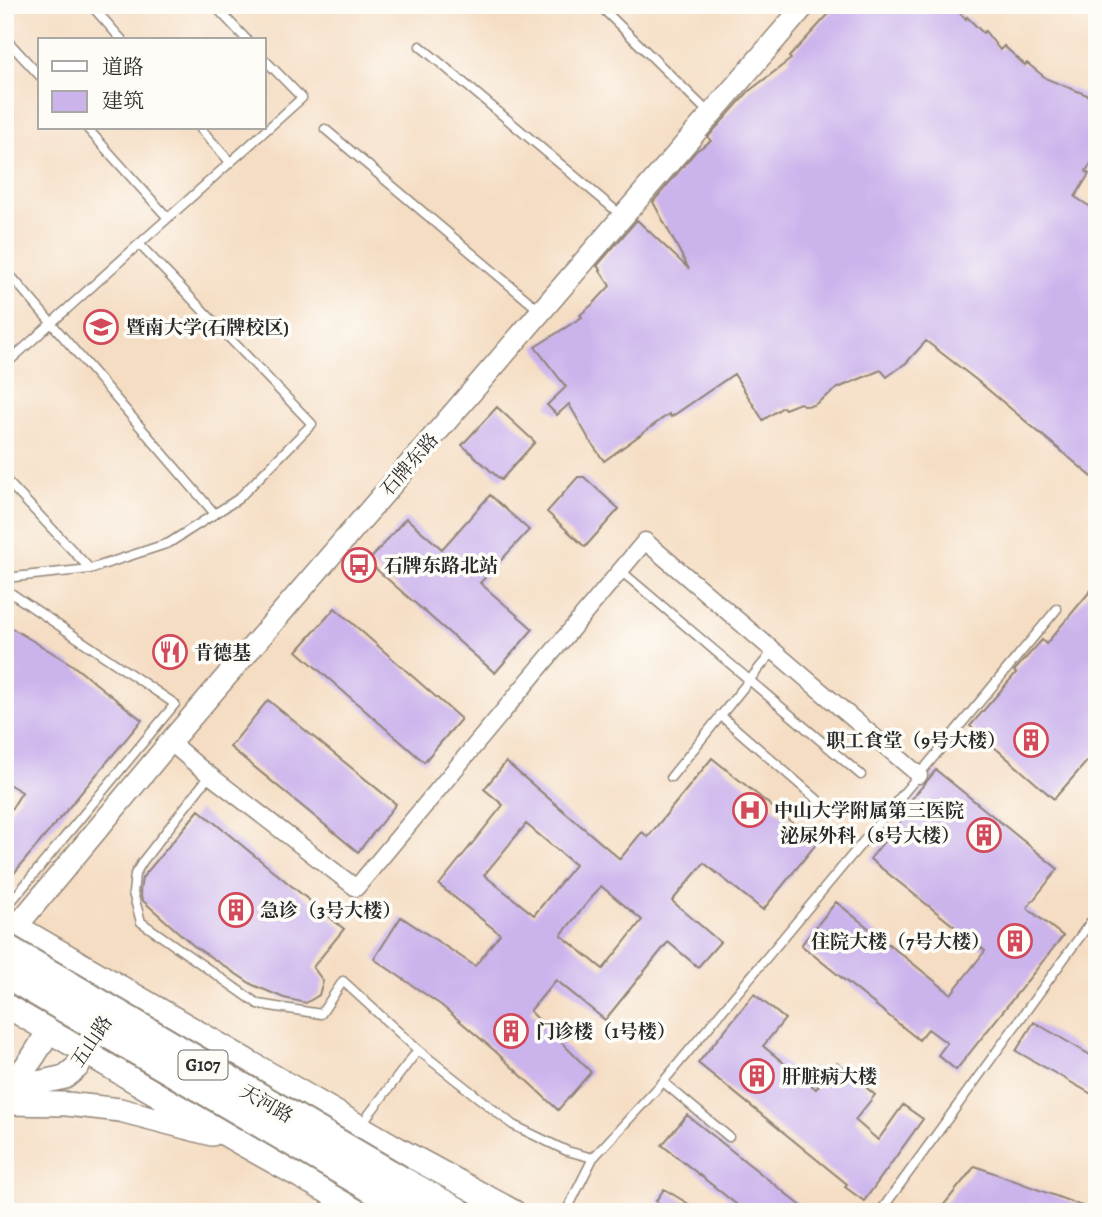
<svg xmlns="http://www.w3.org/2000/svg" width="1102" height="1217" viewBox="0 0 1102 1217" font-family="Alegreya,'Noto Serif SC',serif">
<rect width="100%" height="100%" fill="#fdfcf7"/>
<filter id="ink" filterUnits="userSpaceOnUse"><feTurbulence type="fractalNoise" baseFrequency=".0143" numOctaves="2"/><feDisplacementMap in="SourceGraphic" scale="14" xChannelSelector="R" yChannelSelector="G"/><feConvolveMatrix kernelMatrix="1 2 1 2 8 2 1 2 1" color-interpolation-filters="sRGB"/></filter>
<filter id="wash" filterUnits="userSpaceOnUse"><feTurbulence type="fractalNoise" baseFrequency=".00686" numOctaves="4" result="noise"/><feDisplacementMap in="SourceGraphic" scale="28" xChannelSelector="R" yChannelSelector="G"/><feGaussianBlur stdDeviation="1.57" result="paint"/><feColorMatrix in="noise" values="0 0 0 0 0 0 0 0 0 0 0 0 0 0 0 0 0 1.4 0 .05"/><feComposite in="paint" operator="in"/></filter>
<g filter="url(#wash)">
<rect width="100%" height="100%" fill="#f5ddc3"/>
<g id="blocks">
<path fill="#cbb3ec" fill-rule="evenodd" d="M837 5H951L966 19 967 17 983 33 985 31 1000 50 1004 46 1025 65 1027 63 1047 79 1097 99V154L1086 171 1089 174 1075 197 1097 211V481L979 382 926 341 906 363 887 377 881 370 838 388 814 405 805 406 800 403 785 409 783 407 763 420 734 374 671 417 669 414 604 461 590 441 569 404 557 415 547 405 566 387 535 347 582 317 580 315 593 304 610 286 600 271 601 270 597 266 637 220 689 269 653 202 696 151 711 141 708 137 749 91 791 59 789 57Z
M497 407 535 442 501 480 462 445Z
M578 477H584L619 509 585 547 547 512Z
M490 495 529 530 480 583 533 629 495 673 368 562 406 518 442 549Z
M1097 583V750L1054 799 970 726 1016 673 1014 671 1042 640 1046 644Z
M335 608 461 719 424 762 297 651Z
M5 624 71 664 142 720 5 884V819L22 792 5 782Z
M268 700 396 804 358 852 230 747Z
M712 758 817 843 763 910 704 863 672 901 720 942 698 967 668 942 605 1020 556 980 530 1011 591 1072 558 1110 495 1051 441 1005 374 959 401 917 475 966 500 934 439 885 503 805 484 789 506 762 620 859 642 832 648 837ZM526 824 575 865 534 915 484 875ZM601 886 642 920 603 969 561 935Z
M936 770 1058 869 1027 908 1063 936 956 1070 938 1055 947 1043 928 1029 919 1040 801 945 836 902 951 994 985 951 870 859 914 804 910 801Z
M199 810 344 929 313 967 323 981 319 995 306 1003 284 998 253 985 194 946 142 900 140 892 142 878Z
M754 994 785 1019 763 1046 816 1089 837 1063 875 1095 855 1120 878 1140 903 1105 923 1119 864 1201 845 1187 847 1184 698 1063Z
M1034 1022 1097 1059V1097L1016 1051Z
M687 1115 809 1212H746L662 1145Z
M975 1166 1093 1210V1212H938Z
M664 1189 702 1212H673L656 1201Z"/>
</g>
</g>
<g filter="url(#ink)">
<use href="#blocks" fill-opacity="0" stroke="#908477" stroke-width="2"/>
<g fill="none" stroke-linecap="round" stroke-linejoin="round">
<g stroke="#908477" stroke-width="11">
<path id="service" d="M91 5 122 40
M214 5 247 40
M599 5 709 113
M5 38 40 76
M420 46 621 215
M87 128 168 218
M200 128 230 162
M325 129 539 310
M5 269 215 514
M5 365 139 244
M5 479 90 569 169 543 238 499 312 424 139 244 302 98 264 59
M621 571 861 775
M5 578 90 569
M5 589 175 704 5 909
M720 715 820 802
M210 775 143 861 135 874 133 893 141 922 258 1004 321 1014 343 981 418 1050 360 1126
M671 777 773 651
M418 1050 513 1125 567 1151 593 1158
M663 1082 729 1137
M566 1212 593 1158 663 1082 1057 609
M880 1212 1095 916 1097 908"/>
</g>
<g stroke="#908477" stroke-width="19">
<path id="minor" d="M170 742 198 766 356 888 645 541 919 775"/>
</g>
<g stroke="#908477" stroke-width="24">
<path id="tertiary" d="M16 927 170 742 805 5"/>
</g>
<g stroke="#908477" stroke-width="26">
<path id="secondary" d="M5 920 398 1149 514 1212
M5 1005 237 1141 364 1212
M5 1084C25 1076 47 1037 53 1017
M5 1090 65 1077 77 1067 95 1039
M5 1103 67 1104 120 1110 212 1134"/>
</g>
<g stroke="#908477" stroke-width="32">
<path id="trunk" d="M400 1180 458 1212
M390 1199 413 1212"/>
</g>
<use href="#service" stroke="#fff" stroke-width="8"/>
<use href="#minor" stroke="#fff" stroke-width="16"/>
<use href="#tertiary" stroke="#fff" stroke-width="21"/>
<use href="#secondary" stroke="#fff" stroke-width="23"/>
<use href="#trunk" stroke="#fff" stroke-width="28"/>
<g stroke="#908477" stroke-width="32" stroke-linecap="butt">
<path id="trunk-bridge" d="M5 948 400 1180
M5 973 390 1199"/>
</g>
<use href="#trunk-bridge" stroke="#fff" stroke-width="28"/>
</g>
</g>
<defs>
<g id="university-ring" transform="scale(1.75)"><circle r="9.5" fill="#fdfcf7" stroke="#d1495b" stroke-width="1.5"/><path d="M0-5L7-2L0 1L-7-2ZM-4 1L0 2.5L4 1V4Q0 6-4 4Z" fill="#d1495b"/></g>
<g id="bus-ring" transform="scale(1.75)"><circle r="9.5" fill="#fdfcf7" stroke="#d1495b" stroke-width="1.5"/><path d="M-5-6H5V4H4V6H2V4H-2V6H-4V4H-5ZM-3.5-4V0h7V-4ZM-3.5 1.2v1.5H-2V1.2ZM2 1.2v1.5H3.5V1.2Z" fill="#d1495b"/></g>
<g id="restaurant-ring" transform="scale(1.75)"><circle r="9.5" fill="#fdfcf7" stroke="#d1495b" stroke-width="1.5"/><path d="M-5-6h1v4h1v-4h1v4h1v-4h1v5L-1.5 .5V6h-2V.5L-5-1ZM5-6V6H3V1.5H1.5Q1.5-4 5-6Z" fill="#d1495b"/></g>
<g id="building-ring" transform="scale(1.75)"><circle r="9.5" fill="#fdfcf7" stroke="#d1495b" stroke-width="1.5"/><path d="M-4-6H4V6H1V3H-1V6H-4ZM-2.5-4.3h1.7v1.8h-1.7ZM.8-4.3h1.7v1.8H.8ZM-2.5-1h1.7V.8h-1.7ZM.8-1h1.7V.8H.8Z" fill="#d1495b"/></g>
<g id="hospital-ring" transform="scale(1.75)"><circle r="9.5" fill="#fdfcf7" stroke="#d1495b" stroke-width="1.5"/><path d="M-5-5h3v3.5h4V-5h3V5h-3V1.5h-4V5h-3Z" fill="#d1495b"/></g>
</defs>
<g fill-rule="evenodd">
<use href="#university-ring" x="101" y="327"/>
<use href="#bus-ring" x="359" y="565"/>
<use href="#restaurant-ring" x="170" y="652"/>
<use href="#building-ring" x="1031" y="740"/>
<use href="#hospital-ring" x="750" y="810"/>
<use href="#building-ring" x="984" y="835"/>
<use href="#building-ring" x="236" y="910"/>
<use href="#building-ring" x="1015" y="941"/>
<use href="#building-ring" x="511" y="1031"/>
<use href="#building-ring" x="757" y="1076"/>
</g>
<g text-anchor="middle" stroke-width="7" stroke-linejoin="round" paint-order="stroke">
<rect fill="#fdfcf7" stroke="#6a6a68" stroke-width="2" x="178.5" y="1050.5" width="49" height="29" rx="5"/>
<g font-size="18" font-weight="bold" fill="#2b2b2b">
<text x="203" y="1071">G107</text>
</g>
<g font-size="19" font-weight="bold" fill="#2b2b2b" stroke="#fdfcf7" text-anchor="start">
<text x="126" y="334">暨南大学(石牌校区)</text>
<text x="384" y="572">石牌东路北站</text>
<text x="194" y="659">肯德基</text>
<text x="1006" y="747" text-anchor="end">职工食堂（9号大楼）</text>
<text x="774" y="817">中山大学附属第三医院</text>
<text x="960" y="842" text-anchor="end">泌尿外科（8号大楼）</text>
<text x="260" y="917">急诊（3号大楼）</text>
<text x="990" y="948" text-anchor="end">住院大楼（7号大楼）</text>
<text x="536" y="1038">门诊楼（1号楼）</text>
<text x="782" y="1083">肝脏病大楼</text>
</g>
<g font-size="19" fill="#2b2b2b" stroke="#fdfcf7">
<text transform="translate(409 464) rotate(-49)" y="7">石牌东路</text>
<text transform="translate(91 1041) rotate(-56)" y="7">五山路</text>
<text transform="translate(267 1103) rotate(30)" y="7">天河路</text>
</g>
</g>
<rect width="1102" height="1217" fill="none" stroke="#fdfcf7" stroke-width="28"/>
<rect x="38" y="38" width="228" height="91" fill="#fdfcf7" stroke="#a9a8a5" stroke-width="2"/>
<rect x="52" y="61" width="35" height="10" fill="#ffffff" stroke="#a9a8a5" stroke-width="2"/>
<text x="102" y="74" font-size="21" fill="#2b2b2b">道路</text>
<rect x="52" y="91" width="35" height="21" fill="#cbb3ec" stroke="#a9a8a5" stroke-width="2"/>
<text x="102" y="108" font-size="21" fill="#2b2b2b">建筑</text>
</svg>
